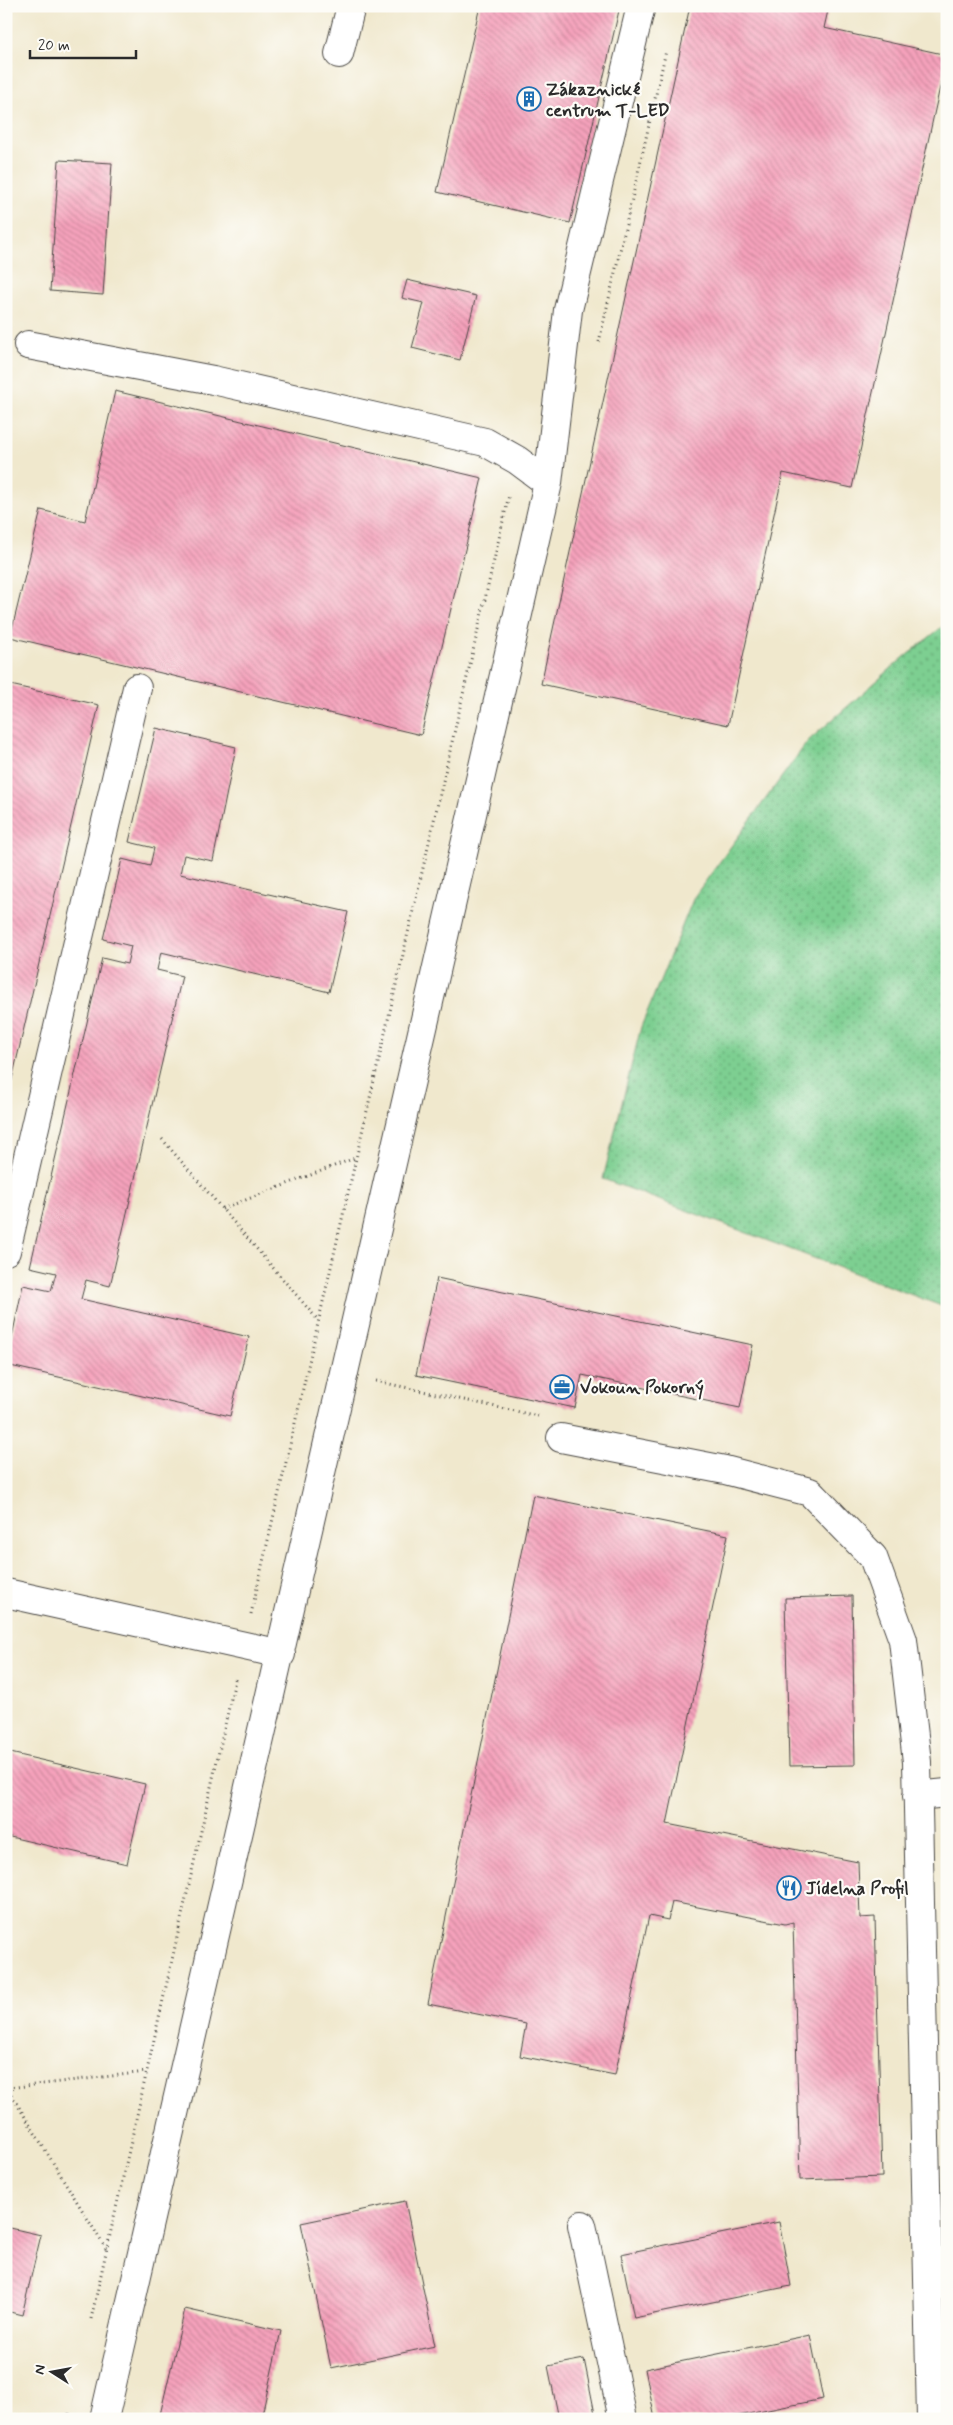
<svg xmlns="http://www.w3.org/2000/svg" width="953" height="2425" viewBox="0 0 953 2425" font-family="Mynerve,sans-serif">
<defs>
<pattern id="grass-dots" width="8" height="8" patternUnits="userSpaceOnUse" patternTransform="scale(1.25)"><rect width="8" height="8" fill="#7dcf91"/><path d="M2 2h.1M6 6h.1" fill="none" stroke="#67a877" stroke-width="1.8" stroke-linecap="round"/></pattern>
<pattern id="building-back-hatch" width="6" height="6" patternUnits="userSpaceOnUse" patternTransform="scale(1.25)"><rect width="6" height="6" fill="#f6a2bc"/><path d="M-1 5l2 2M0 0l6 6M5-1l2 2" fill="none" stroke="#c78499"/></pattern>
</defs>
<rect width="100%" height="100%" fill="#fdfcf7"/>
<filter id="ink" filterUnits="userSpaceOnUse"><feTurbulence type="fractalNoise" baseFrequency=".02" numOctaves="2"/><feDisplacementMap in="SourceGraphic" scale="10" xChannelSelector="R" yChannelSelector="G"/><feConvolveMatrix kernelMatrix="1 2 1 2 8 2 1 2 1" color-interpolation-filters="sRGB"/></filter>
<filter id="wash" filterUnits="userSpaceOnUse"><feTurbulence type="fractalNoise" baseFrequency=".0096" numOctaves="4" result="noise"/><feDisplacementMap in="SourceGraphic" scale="20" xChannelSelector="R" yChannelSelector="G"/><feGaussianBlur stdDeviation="1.12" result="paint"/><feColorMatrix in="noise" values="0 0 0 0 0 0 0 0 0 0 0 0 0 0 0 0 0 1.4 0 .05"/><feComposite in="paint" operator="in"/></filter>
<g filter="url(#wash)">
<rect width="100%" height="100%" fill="#f0e8cd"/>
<path fill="url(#grass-dots)" stroke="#547d5e" d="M947 623V1308L603 1179 641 1027 694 897 808 741 902 659Z"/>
<g id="blocks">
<path fill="url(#building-back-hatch)" d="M480 6H620L570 223 437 192Z
M690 6H829L824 28 947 55 852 488 783 473 728 725 541 684Z
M59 160 112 163 103 295 50 291Z
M407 280 476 296 460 360 412 348 424 303 402 298Z
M115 391 482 478 421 735 10 637 41 510 85 521Z
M6 684 99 705 7 1101 6 1100Z
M156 728 236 747 213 861 184 855 180 874 348 912 329 992 161 952 157 970 182 976 110 1286 86 1280 81 1299 249 1337 230 1416 6 1365 23 1285 51 1291 56 1273 30 1267 102 958 127 964 131 946 103 939 122 859 150 866 154 848 129 842Z
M437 1278 753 1345 740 1408 582 1375 575 1408 416 1375Z
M533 1495 728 1535 667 1824 858 1862 860 1918 875 1917 882 2177 800 2180 793 1922 785 1924 672 1902 668 1920 649 1916 615 2075 520 2056 526 2024 428 2004Z
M852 1596 855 1765 789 1766 785 1598Z
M6 1752 145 1784 127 1864 6 1836Z
M405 2201 435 2346 331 2368 301 2223Z
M779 2222 791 2286 634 2318 621 2254Z
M6 2227 41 2235 22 2315 6 2311Z
M185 2309 281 2331 261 2419H159Z
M810 2335 823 2399 723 2419H655L645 2369Z
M584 2359 596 2419H559L548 2366Z"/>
</g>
</g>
<g filter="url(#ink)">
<use href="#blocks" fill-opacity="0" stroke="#494743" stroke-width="1"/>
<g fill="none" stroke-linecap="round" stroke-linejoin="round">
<g stroke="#494743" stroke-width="30">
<path id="minor" d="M339 54 351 6
M28 345 213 380 485 442 517 460 548 483
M6 1251 137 688
M561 1438 725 1470 810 1492 873 1557 903 1640 917 1762 931 2419
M6 1593 281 1654
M917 1796 947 1793
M582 2225 623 2419
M104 2419 548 483 568 310 641 6"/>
</g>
<path stroke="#494743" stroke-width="3" stroke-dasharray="1 4" stroke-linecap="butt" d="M599 342 666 51
M162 1139 318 1320
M222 1209 355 1158
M376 1381 538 1416
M251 1614 509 495
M6 2086 106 2249
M8 2088 146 2072
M91 2319 236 1676
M68 2419 70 2410"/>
<use href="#minor" stroke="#fff" stroke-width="28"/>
</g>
</g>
<defs>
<g id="building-ring" transform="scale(1.25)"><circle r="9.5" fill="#fdfcf7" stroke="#1f6fb2" stroke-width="1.5"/><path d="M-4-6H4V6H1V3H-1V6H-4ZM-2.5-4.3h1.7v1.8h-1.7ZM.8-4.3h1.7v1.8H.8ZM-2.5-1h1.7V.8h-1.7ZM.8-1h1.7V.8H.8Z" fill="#1f6fb2"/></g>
<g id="office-ring" transform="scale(1.25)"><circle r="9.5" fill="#fdfcf7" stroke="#1f6fb2" stroke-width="1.5"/><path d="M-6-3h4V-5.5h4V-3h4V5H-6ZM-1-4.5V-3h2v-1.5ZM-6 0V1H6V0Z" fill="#1f6fb2"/></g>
<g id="restaurant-ring" transform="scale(1.25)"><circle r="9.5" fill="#fdfcf7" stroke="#1f6fb2" stroke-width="1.5"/><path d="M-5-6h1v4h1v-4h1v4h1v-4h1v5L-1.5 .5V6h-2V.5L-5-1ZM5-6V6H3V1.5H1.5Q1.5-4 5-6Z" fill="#1f6fb2"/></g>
</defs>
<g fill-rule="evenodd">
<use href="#building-ring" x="529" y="99"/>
<use href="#office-ring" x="562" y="1387"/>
<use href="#restaurant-ring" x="789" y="1888"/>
</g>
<g text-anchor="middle" stroke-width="4.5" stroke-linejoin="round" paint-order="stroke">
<g font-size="18" font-weight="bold" fill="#2b2b2b" stroke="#fdfcf7" text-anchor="start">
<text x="546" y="95">Zákaznické<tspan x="546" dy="21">centrum T-LED</tspan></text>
<text x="580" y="1393">Vokoun Pokorný</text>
<text x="806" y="1894">Jídelna Profil</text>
</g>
</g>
<rect width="953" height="2425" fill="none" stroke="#fdfcf7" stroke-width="25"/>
<g transform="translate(52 2372) rotate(281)" stroke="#fdfcf7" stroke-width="4" paint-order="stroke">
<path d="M0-4L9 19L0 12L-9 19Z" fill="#2b2b2b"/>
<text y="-8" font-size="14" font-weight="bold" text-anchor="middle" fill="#2b2b2b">N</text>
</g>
<path d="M30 50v8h106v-8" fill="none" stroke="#2b2b2b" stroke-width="2.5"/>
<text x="38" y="50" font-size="15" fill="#2b2b2b" stroke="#fdfcf7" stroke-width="4" paint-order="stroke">20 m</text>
</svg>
